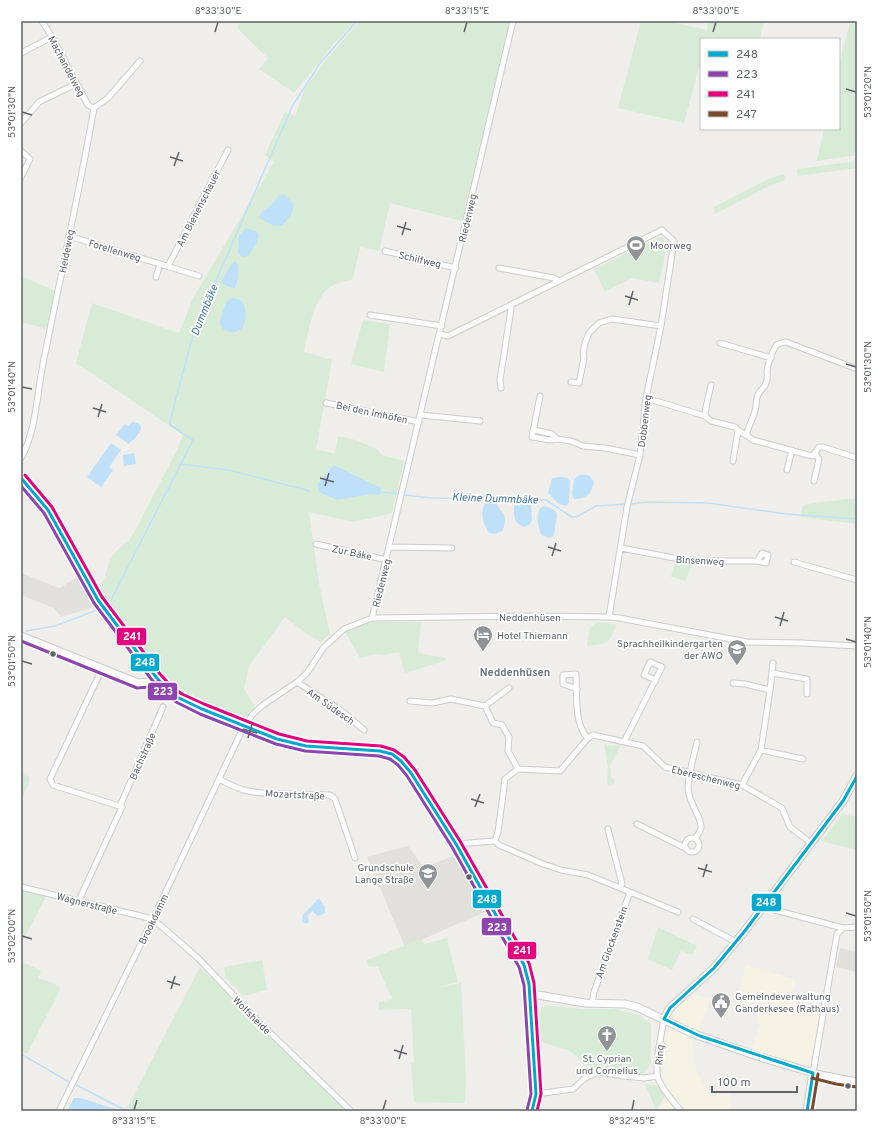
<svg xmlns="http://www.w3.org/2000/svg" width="878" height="1132" viewBox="0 0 878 1132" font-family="Overpass,sans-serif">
<rect width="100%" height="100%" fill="#efeeea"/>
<path fill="#f7f3e4" d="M746 965 796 980 790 1001 820 1008 810 1067 774 1057 752 1048 760 1024 757 1023 763 1003 738 995Z
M691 993 710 999 699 1032 692 1036 693 1056 697 1073 711 1096 729 1093 732 1111H658L666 1099 663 1074 666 1032 673 1028 676 1022 673 1014 675 1010Z"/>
<path fill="#e2e0da" d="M21 573 59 588 78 577 94 607 61 617 54 608 21 595Z
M408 846 424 868 455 855 487 911 405 947 367 857Z
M840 948 857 952V972L836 967Z"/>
<path fill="#d8ebd6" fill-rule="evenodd" d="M242 21H356L334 44 294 93 259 69 268 58 237 28Z
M359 21H510L462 221 390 203 379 251 360 247 353 279C346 281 336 283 330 287 313 298 308 334 304 352L332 360 316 450 335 453 338 436 355 440 377 449 382 455 404 461 392 513 354 522 309 512 319 583 330 635 321 642 308 635 285 617 249 666 244 689 255 706 244 719 194 698 186 694 166 678 105 599 99 587 105 577 109 562 114 554 123 544 130 540 178 448 183 435 76 363 92 303 179 333 193 298 274 162 265 155 285 112 295 116 305 88 328 57ZM278 196 290 217 282 226 261 213 272 204ZM225 302 243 327 236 333 222 327 220 324Z
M641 21H668L707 30 708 21H764L760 39H701V60L684 123 618 108Z
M850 21H857V155L817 161 824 129H839V66Z
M857 161V168L798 176 797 169Z
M784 174 785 180 767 187 715 214 714 207 768 179Z
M662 236C670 247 661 271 659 283L632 278 605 292 594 269Z
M21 276 55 291 47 329 21 322V295L23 286 21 285Z
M363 320 390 324 384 372 351 364Z
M857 498V524L800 517 803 505 822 502Z
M675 562 691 566 686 581 671 577Z
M373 622H421L418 653 446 658 445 661 405 673 399 652 385 655 375 654 360 658 345 632Z
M596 623H608L616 625C609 645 608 643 587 646L589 629Z
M604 744 612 746 621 745 610 766 611 777 615 780 614 784 607 785 608 767Z
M21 774 30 777 28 786 21 799Z
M842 814 857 817V850L822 841Z
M21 889 47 895 21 944Z
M658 927 697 946 692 955 681 951 672 970 648 959Z
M447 938 458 982 435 988 461 983 466 1078 465 1103 414 1102 411 1064 414 1062 411 1009 378 1010 379 1002 392 999 378 967 368 966 367 960 422 939 424 944Z
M262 960 267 990 243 996 225 977 224 967Z
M21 961 41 971 38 978 59 985 60 990 27 1054 21 1052Z
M200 967 347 1111H144L127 1108Z
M544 1005 581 1009H615L639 1015 651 1024V1063L643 1074 624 1073 597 1068 587 1065 570 1051 538 1041C537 1028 535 1015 544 1005Z
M645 1084 660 1086 664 1092 665 1096 656 1110Z"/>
<path fill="#bfe0f9" d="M283 194 289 199 294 206 290 217 282 226H274L259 218 261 213 272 204 278 196Z
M246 228 256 231 259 234 257 243 248 256 244 257 238 254 239 236Z
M234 261 238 264C239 271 238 281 235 288H232L221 283 228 269Z
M233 298 243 301C246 309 248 324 240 330 234 335 221 332 220 323 220 320 222 315 223 311 225 304 225 300 233 298Z
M133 422C147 424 139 433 134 440H132L129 444 116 435 125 424 128 426Z
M111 443 121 450 109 467 113 470 101 487 87 477Z
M134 453 136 464 124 466 123 455Z
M334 465 381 488 380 495 371 494 337 500 319 492 318 483Z
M580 475C588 474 590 475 594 482 590 495 588 498 574 499L572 494 574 479Z
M561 477 568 478 570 481 569 502 566 506 559 504 548 493 552 478Z
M486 502H495C503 515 508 513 503 530L496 534 489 533C483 522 479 513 486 502Z
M528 502 531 504 532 521 529 525 524 527C513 523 514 516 514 505L520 506 523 503Z
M544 506C550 507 554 509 557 514L554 535 552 537 548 538 541 535C538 526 534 510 544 506Z
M319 898 325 907V913L318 916 312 911 307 916 309 920 308 923H303L302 921 303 915Z
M74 1098H81L115 1109 117 1111H67Z"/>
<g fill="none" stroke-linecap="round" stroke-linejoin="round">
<path stroke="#bfe0f9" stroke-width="1.5" d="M181 464 229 470 310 491
M380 492 400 494
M404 495 431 498 546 500 572 517H576L596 506 626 504
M630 504 648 502 708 503 786 514 857 519
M110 602 193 440 170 425V421L194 331 293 105 321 62 357 21
M26 631 55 626 97 610
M21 1054 69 1082
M76 1085 123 1109 137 1111"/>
<g stroke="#cbcccc" stroke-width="7">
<path id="street" d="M42 21 52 37 88 105 94 108
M21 53 52 37
M21 123 39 102 76 84
M21 151 30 159 21 177
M69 236 199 276
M385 251 456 268
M168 266 228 150
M499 268 554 278 559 281
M156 277 160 264
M370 315 442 326
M440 334 448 336 662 230 674 241 661 326 646 398 640 455 627 507 609 617
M720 343 771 358
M571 382 579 383 584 358 583 353 585 343 589 333 599 323 612 319 661 326
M501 388 500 380 511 309 510 305
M540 396 532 437 550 440 557 439 571 441 583 446 605 448 640 455
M646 398 705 416 711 421 735 427C739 433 747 434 753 440L808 455 813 456 819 447H823L857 458
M326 403 419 422
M421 415 480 421
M705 416 706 407 711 385
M534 430 552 434 557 439
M747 434C748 425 753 420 755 411 757 405 755 398 759 393 761 389 765 388 766 383 768 379 767 375 767 371 768 364 772 353 775 347 777 343 782 343 786 342L857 369
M21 458C36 432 37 393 43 364 60 278 79 194 94 108L108 98 140 61
M733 461 738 431
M787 470 792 450
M814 481 819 459 815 454
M316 544 387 560
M390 547 452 548
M621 548 690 561H757
M762 553 768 555 766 563 757 561Z
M794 562 857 580
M372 618 513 21
M772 673 807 679V694
M297 682 343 712 364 730
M733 683 745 684 770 690 761 750 742 785
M509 688 485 706 493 723 502 725 509 737 508 751 518 769
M577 689 563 684V675L576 674C577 692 574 726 588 738
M770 690 773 663
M410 701 433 703 451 699 485 706
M625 741 626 738 662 667 650 662 644 675 656 680
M761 750 803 759
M219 779C228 784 238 789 248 791 275 796 303 793 330 795L335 799 355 858
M120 806 163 707
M637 824 685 848
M608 829 622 884 620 887
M685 845a7 7 0 1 1 14 0a7 7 0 1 1-14 0Z
M695 839C697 836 700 832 701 828 702 816 688 804 688 787 689 772 694 756 697 742
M495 841 498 832 505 779 518 769 560 771 588 738 593 735 643 746 665 767 742 785 782 808 790 827 811 843
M456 844 495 841 499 845 543 864 561 870 588 875 630 892 594 992 592 1003
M21 887 153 919 198 958 257 1020 351 1111
M630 892 678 912
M79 900 122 807 53 785 50 779 102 669
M763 907 843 928 857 927
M693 919 736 942
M664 1019C662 1032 654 1066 658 1078 662 1090 673 1101 681 1111
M813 1073 837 934 843 928
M536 1094 573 1089 585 1078 598 1072 624 1076 644 1078 657 1076
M59 1111 153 919 244 726 253 714 263 705 297 682 307 673 324 647 344 629 372 618 533 616 609 617 619 618 747 642 802 643 857 646"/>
</g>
<g stroke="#cacacb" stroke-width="9">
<path id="secondary" d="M21 478 48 510 98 600 122 633 156 677 169 691 179 698 202 709 277 739 306 746 380 751 392 754 401 761 411 773 456 844 524 965 529 984 530 1014 536 1094 532 1111
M21 636 138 683 148 682 156 677
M529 996 538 995 585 1003 625 1004 637 1007 694 1034 757 1056 820 1075 857 1082
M664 1019 670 1008 714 968 744 932 843 801 857 776
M807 1111 813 1073"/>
</g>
<use href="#street" stroke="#fdfcfc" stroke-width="5"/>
<use href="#secondary" stroke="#fdfcfc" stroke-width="7"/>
<g stroke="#fff" stroke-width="6">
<path id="bus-1" d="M21 478 48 510 98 600 156 677 169 691 179 698 202 709 277 739 306 746 380 751 392 754 401 761 411 773 456 844 524 965 529 984 536 1094 532 1111
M664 1019 670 1008 714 968 744 932 843 801 857 776
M664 1019 700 1036 813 1073
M807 1111 813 1073"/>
</g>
<g stroke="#fff" stroke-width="6">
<path id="bus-2" d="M21 486 44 513 94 603 152 680 166 695 176 702 200 714 276 744 305 751 379 756 390 759 398 765 407 776 452 847 519 967 524 985 531 1094 527 1110
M21 641 137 688 149 687 159 681"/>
</g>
<g stroke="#fff" stroke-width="6">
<path id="bus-3" d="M25 475 52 507 102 597 160 674 172 687 182 694 204 704 279 734 307 741 381 746 394 750 404 757 415 770 460 841 529 963 534 983 541 1094 537 1111"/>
</g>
<g stroke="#fff" stroke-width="6">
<path id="bus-4" d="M812 1078 836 1084 856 1087
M812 1111 818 1074"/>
</g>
<use href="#bus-1" stroke="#00a9ce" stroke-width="3"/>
<use href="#bus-2" stroke="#8e44ad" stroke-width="3"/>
<use href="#bus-3" stroke="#e5007d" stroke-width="3"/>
<use href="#bus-4" stroke="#7a4b2a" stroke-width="3"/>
</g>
<path fill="none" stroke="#5f6368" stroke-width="1.5" d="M215 32 218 22M464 32 467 22M713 32 716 22M846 89 856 92M22 112 32 115M170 157 183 161M174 166 179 152M397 226 411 230M402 235 406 222M625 296 638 300M629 305 633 291M846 364 856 367M22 387 32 389M93 408 106 412M98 417 102 404M320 478 334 482M325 486 329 473M548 547 561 551M552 556 556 543M775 617 788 621M780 626 784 612M846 639 856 642M22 661 32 664M243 729 257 733M248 738 252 724M471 799 484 803M475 807 480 794M698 868 712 872M703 877 707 864M846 913 856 916M22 936 32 939M167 981 180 985M171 989 175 976M394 1050 407 1054M399 1059 403 1045M134 1110 137 1100M383 1110 386 1100M632 1110 634 1100"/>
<defs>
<g id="stadium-pin" transform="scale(1)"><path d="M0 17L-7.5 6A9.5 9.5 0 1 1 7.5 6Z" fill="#919496" stroke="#fff"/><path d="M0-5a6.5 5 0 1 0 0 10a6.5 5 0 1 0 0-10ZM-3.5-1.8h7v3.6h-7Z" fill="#fff"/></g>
<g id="hotel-pin" transform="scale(1)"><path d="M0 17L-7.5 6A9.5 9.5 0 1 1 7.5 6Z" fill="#919496" stroke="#fff"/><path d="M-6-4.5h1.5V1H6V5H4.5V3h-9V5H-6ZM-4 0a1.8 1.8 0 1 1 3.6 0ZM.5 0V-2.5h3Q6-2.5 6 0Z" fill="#fff"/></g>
<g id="school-pin" transform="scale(1)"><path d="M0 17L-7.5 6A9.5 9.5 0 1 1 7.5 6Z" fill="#919496" stroke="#fff"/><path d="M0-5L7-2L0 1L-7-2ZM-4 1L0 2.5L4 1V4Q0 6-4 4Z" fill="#fff"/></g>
<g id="civic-pin" transform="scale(1)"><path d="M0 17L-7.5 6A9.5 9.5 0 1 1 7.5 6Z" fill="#919496" stroke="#fff"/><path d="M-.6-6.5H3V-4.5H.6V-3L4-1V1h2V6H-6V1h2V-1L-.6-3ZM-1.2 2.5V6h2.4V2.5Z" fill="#fff"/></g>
<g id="church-pin" transform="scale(1)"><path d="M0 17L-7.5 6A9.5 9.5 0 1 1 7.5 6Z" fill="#919496" stroke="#fff"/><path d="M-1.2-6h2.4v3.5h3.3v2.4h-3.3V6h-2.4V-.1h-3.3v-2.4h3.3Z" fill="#fff"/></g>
</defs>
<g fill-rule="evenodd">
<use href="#stadium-pin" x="636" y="245"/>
<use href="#hotel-pin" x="483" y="635"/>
<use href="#school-pin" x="737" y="649"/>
<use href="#school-pin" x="428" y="873"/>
<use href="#civic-pin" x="721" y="1002"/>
<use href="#church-pin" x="607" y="1035"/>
</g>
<g fill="#5f6368" stroke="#fff" stroke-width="1.5">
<circle cx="53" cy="654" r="3.5"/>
<circle cx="469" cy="877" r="3.5"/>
<circle cx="848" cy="1086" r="3.5"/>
</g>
<g text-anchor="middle" stroke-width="3.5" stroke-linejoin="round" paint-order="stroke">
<g font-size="10" fill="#5f6368" stroke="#fff">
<text transform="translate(67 66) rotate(62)" y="4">Machandelweg</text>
<text transform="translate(198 208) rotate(-63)" y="4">Am Bienenschauer</text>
<text transform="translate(467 218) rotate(-77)" y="4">Riedenweg</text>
<text transform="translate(115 250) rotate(17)" y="4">Forellenweg</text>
<text transform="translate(66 251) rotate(-79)" y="4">Heideweg</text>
<text transform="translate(420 259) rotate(13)" y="4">Schilfweg</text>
<text transform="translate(372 412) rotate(12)" y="4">Bei den Imhöfen</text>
<text transform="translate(644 421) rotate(-83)" y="4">Dobbenweg</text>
<text transform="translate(352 552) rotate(12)" y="4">Zur Bäke</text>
<text transform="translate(700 560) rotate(3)" y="4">Binsenweg</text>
<text transform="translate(381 583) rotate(-76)" y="4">Riedenweg</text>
<text x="530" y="621">Neddenhüsen</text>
<text transform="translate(331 706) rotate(35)" y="4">Am Südesch</text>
<text transform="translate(142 756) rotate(-66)" y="4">Bachstraße</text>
<text transform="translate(706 777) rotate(14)" y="4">Ebereschenweg</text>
<text transform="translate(295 794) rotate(3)" y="4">Mozartstraße</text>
<text transform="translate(87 903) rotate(14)" y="4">Wagnerstraße</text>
<text transform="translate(153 919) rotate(-64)" y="4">Brookdamm</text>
<text transform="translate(611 942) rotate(-70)" y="4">Am Glockenstein</text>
<text transform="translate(252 1015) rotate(45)" y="4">Wolfsheide</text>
<text transform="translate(659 1055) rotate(-86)" y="4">Ring</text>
</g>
<g font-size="10" fill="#5f6368" stroke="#fff" text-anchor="start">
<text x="650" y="249">Moorweg</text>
<text x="497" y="639">Hotel Thiemann</text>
<text x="723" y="647" text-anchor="end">Sprachheilkindergarten<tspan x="723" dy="12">der AWO</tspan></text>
<text x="414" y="871" text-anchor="end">Grundschule<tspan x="414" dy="12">Lange Straße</tspan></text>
<text x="735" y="1000">Gemeindeverwaltung<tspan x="735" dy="12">Ganderkesee (Rathaus)</tspan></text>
<text x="607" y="1062" text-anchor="middle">St. Cyprian<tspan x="607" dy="12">und Cornelius</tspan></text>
</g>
<g font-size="11" font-style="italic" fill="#4174aa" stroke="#fff">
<text transform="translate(204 310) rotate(-68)" y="4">Dummbäke</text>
<text transform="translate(495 498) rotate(2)" y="4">Kleine Dummbäke</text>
</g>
<g font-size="11" font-weight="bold" fill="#70757a" stroke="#fff">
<text x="515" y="676">Neddenhüsen</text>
</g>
</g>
<g stroke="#fff" stroke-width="1.5">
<rect x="116" y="627" width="31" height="19" rx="4" fill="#e5007d"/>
<rect x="130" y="653" width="30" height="19" rx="4" fill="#00a9ce"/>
<rect x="147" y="682" width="31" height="19" rx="4" fill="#8e44ad"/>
<rect x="472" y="889" width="30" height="20" rx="4" fill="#00a9ce"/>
<rect x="751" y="893" width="31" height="19" rx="4" fill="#00a9ce"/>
<rect x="481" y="917" width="31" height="19" rx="4" fill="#8e44ad"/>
<rect x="507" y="941" width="30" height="19" rx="4" fill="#e5007d"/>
</g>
<g font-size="11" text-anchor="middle" font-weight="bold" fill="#fff">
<text x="132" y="640">241</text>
<text x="145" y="666">248</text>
<text x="163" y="695">223</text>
<text x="487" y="903">248</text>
<text x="766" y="906">248</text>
<text x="497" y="931">223</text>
<text x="522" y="954">241</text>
</g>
<rect width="878" height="1132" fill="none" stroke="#ffffff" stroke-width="44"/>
<rect x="700" y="38" width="140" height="92" fill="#ffffff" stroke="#bfc1c3"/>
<rect x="708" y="51" width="20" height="6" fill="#00a9ce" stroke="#bfc1c3"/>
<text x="736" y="58" font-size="12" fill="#5f6368">248</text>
<rect x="708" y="71" width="20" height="6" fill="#8e44ad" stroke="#bfc1c3"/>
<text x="736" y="78" font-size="12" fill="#5f6368">223</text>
<rect x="708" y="91" width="20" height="6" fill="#e5007d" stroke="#bfc1c3"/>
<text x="736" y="98" font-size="12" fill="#5f6368">241</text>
<rect x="708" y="111" width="20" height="6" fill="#7a4b2a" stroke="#bfc1c3"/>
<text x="736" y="118" font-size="12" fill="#5f6368">247</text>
<path d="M712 1086v6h85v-6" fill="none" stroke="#5f6368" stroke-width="2"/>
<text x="718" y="1086" font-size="12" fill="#5f6368" stroke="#ffffff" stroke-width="3" paint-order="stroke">100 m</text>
<rect x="22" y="22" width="834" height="1088" fill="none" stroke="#5f6368" stroke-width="1.5"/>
<g font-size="10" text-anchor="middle" fill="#5f6368">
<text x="218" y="14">8°33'30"E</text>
<text x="467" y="14">8°33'15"E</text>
<text x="716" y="14">8°33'00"E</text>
<text transform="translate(867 92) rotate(-90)" y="4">53°01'20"N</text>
<text transform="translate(11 112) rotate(-90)" y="4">53°01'30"N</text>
<text transform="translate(867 367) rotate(-90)" y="4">53°01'30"N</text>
<text transform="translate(11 387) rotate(-90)" y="4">53°01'40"N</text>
<text transform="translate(867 642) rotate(-90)" y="4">53°01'40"N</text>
<text transform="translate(11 661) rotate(-90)" y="4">53°01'50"N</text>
<text transform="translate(867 916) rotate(-90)" y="4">53°01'50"N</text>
<text transform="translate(11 936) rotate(-90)" y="4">53°02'00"N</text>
<text x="134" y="1124">8°33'15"E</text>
<text x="383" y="1124">8°33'00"E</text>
<text x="632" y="1124">8°32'45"E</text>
</g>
</svg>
